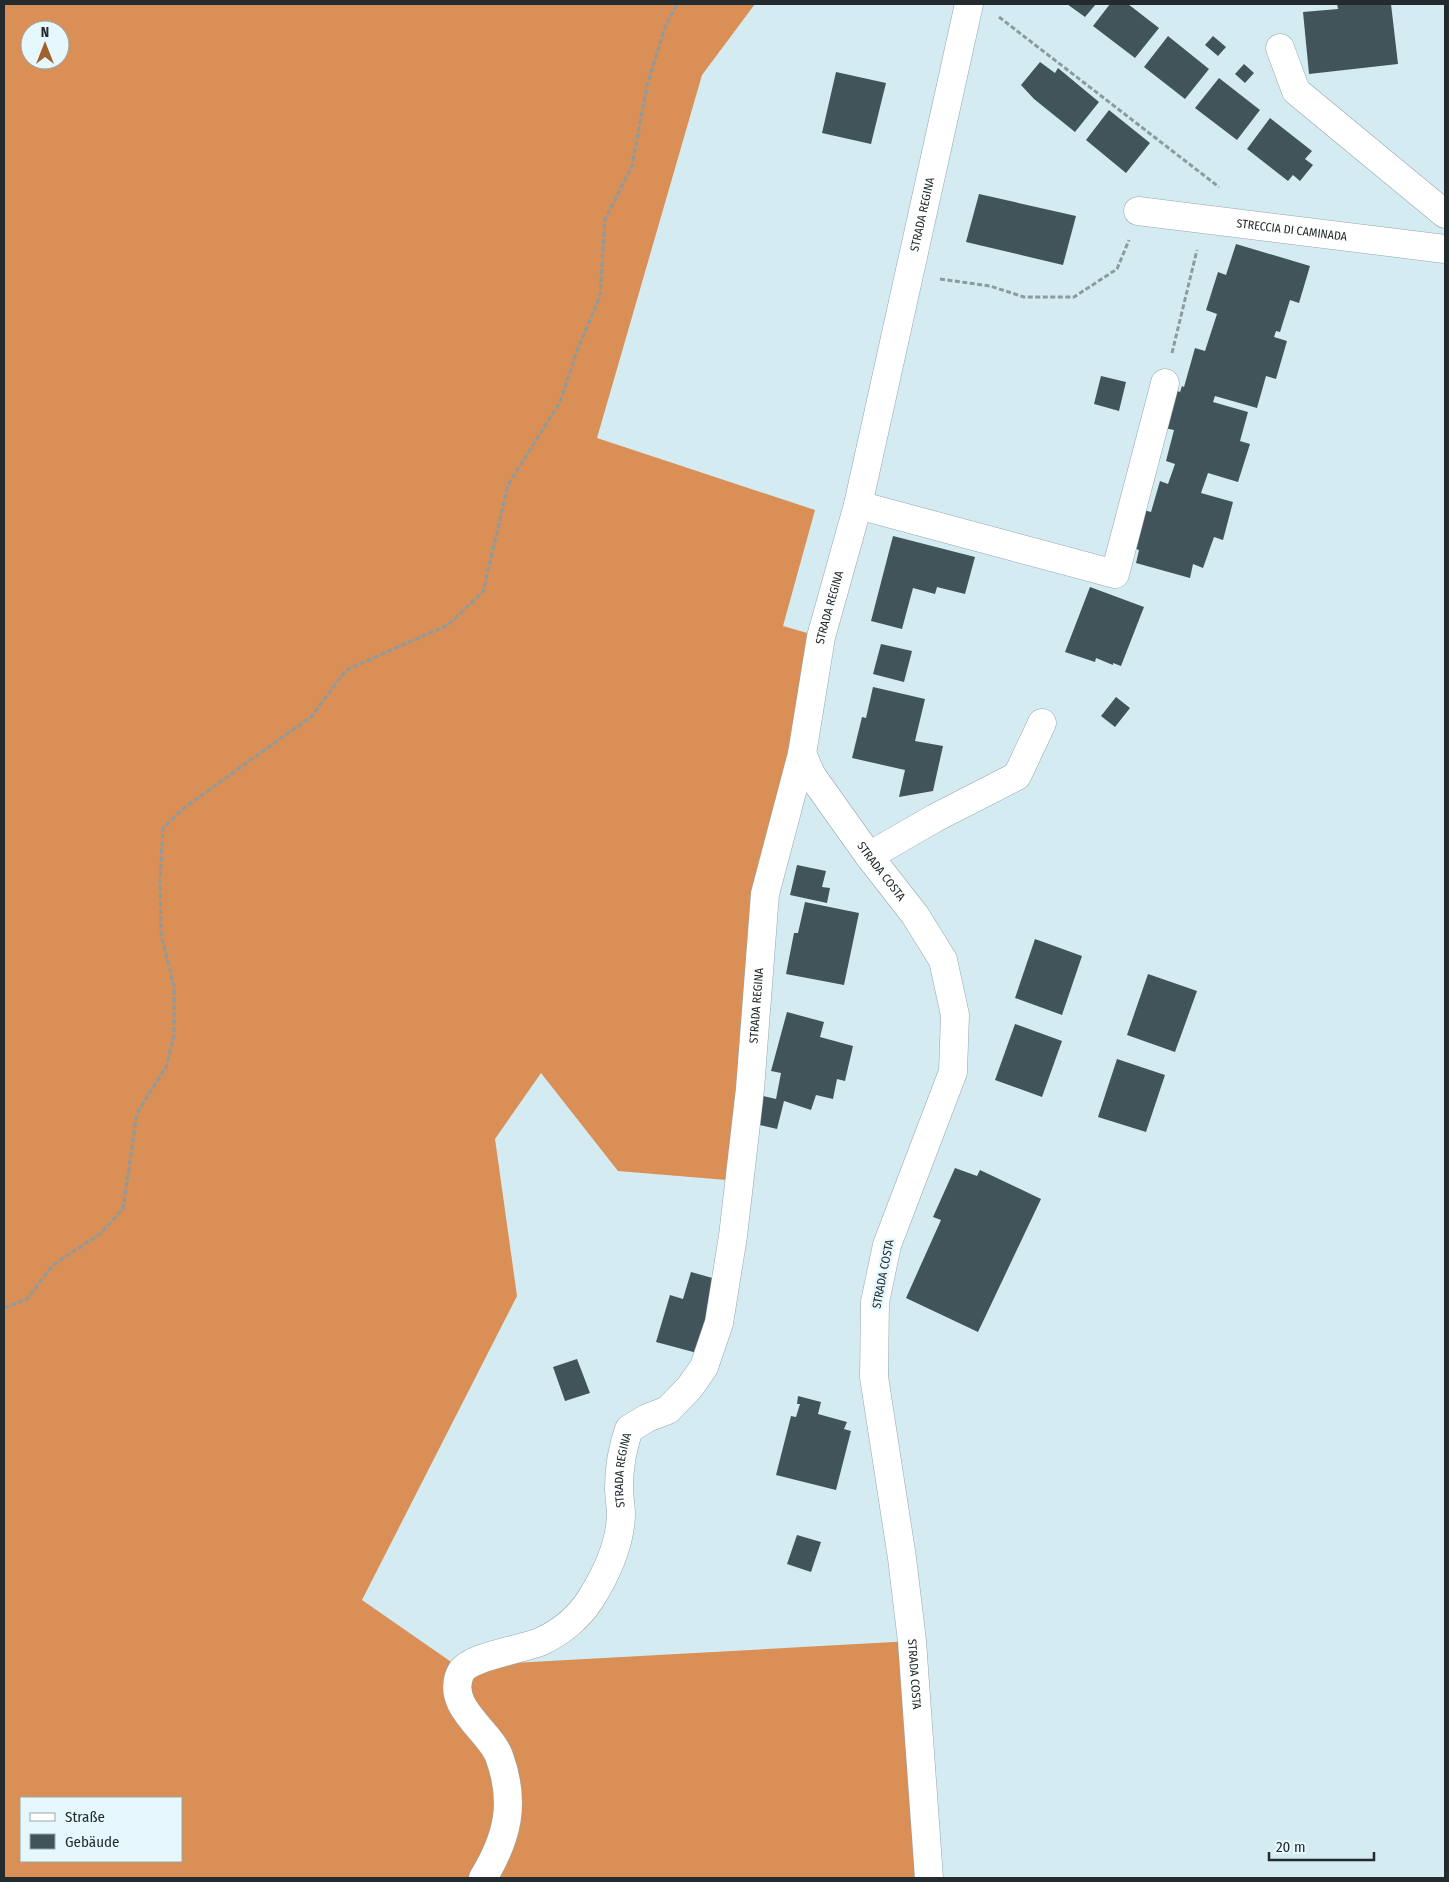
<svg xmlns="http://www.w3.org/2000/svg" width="1449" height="1882" viewBox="0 0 1449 1882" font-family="'Fira Sans Condensed',sans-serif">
<rect width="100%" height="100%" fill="#d5ebf2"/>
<path fill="#d98f55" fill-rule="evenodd" d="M4 4H755L702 75 597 438 815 510 783 626 821 637 765 894 739 1181 618 1171 541 1073 495 1139 517 1296 362 1600 457 1666 912 1641 929 1878H4ZM30 30H60V60H30ZM21 1798H181V1861H21Z"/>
<path fill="#41545a" d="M1067 4H1096L1085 17Z
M1110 4H1128L1159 28 1135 58 1093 26Z
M1337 4H1391L1398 64 1309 74 1303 12 1338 9Z
M1168 36 1209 69 1185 99 1144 67Z
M1213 36 1226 47 1218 56 1205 45Z
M1040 62 1055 73 1058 68 1099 102 1075 132 1034 99 1021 85Z
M1244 64 1254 73 1245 83 1235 74Z
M836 72 886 83 871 144 822 133Z
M1219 78 1260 110 1237 140 1195 108Z
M1109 110 1150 143 1126 173 1086 140Z
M1270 118 1312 151 1305 159 1313 165 1300 181 1293 175 1288 181 1247 149Z
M979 194 1076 216 1063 265 966 242Z
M1236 244 1310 266 1299 303 1290 300 1280 332 1276 331 1274 337 1287 341 1276 379 1266 376 1257 408 1215 396 1213 402 1248 412 1240 441 1250 444 1238 482 1208 473 1201 493 1233 502 1223 540 1214 537 1203 568 1193 564 1190 578 1136 563 1139 550 1130 547 1140 509 1151 512 1160 481 1168 484 1175 464 1166 461 1174 430 1164 428 1175 390 1180 392 1182 386 1184 387 1195 348 1205 351 1217 314 1206 310 1218 272 1226 275Z
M1101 376 1126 382 1119 411 1094 404Z
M893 536 975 557 965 594 937 587 935 594 913 588 902 629 871 621Z
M1090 587 1144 607 1121 666 1113 663V665L1096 658 1095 662 1065 652Z
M881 644 912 651 904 682 873 674Z
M873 687 925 699 915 741 943 746 933 791 899 797 905 770 852 758 862 717 866 718Z
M1116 697 1130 708 1115 727 1101 716Z
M797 865 826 871 822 887 830 888 827 903 790 895Z
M805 902 859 913 844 985 786 974 794 933H798Z
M1035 939 1082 956 1062 1015 1015 998Z
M1148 974 1197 991 1175 1052 1127 1035Z
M787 1012 824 1022 820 1037 853 1046 845 1081 837 1079 833 1099 816 1095 811 1110 784 1101 777 1129 751 1123 754 1094 776 1099 781 1073 771 1071Z
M1015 1024 1062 1041 1042 1097 995 1080Z
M1117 1059 1165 1075 1146 1132 1098 1117Z
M955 1168 977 1176 980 1170 1041 1199 978 1332 906 1298 941 1220 933 1217Z
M691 1272 723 1281 697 1353 656 1342 670 1295 683 1299Z
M577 1359 590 1393 565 1401 553 1367Z
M798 1396 821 1402 818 1414 847 1422 844 1429 851 1431 836 1490 776 1475 791 1416 796 1417 800 1404H797Z
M797 1535 821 1542 811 1572 787 1564Z"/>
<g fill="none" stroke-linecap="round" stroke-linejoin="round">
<g stroke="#93a7ae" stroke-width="29">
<g id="minor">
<path d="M1280 48 1296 91 1445 214"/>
<path id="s1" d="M1138 211 1445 249"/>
<path d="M858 505 1115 574 1165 383"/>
<path id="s2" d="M802 754 812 776 869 856 915 915 943 960 955 1015 953 1072 887 1245 875 1302 874 1377 902 1558 912 1641 929 1878"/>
<path d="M869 856 935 818 1017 776 1042 723"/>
<path id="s3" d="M483 1878C508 1837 516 1802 499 1756 489 1730 446 1707 460 1674 467 1656 522 1650 542 1641 561 1632 579 1617 590 1600 606 1575 620 1544 621 1515 621 1506 619 1497 619 1488 619 1467 622 1449 629 1429L647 1418 668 1410 690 1387 704 1367 719 1323 733 1236 750 1089 765 894 802 754 821 637 858 505 969 4"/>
</g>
</g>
<path stroke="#8b9ba0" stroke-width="3" stroke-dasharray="5 2.5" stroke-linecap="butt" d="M999 17 1219 187
M940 279 990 286 1024 297H1074L1117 269 1129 240
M1172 353 1197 250
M4 1308 27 1299 53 1265 100 1234 123 1209 137 1113 166 1067 174 1036V986L161 935 160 881 163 828 184 808 312 716 346 670 448 625 483 592 508 485 560 402 577 351 600 296 605 219 632 166 647 86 665 27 677 4"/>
<use href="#minor" stroke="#fff" stroke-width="28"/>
</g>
<g text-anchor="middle" stroke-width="5" stroke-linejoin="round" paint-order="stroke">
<g font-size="12" fill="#232b2e" stroke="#e6f8fd">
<text dy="4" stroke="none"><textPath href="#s3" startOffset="1832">STRADA REGINA</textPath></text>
<text dy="4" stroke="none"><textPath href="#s1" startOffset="155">STRECCIA DI CAMINADA</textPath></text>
<text dy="4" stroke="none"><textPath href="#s3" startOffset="1428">STRADA REGINA</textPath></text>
<text dy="4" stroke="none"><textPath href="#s2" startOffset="142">STRADA COSTA</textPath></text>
<text dy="4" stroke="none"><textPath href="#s3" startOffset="1022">STRADA REGINA</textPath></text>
<text transform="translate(883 1274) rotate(-79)" y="4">STRADA COSTA</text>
<text dy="4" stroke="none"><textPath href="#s3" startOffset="514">STRADA REGINA</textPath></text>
<text dy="4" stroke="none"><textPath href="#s2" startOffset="982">STRADA COSTA</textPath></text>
</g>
</g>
<rect width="1449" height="1882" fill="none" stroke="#232b2e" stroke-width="10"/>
<rect x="20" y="1797" width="162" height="65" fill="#e6f8fd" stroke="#98a6aa"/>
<rect x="30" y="1813" width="25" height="8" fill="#ffffff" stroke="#98a6aa"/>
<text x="65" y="1822" font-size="15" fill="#232b2e">Straße</text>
<rect x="30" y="1834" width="25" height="15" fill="#41545a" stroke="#98a6aa"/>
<text x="65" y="1847" font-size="15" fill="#232b2e">Gebäude</text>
<g transform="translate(45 45)"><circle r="24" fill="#e6f8fd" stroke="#98a6aa"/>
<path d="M0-4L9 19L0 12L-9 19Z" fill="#a1612b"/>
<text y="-8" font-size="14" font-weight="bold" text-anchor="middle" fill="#232b2e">N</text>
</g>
<path d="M1269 1852v8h105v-8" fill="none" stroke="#232b2e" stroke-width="2.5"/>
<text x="1276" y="1852" font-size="15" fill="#232b2e" stroke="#e6f8fd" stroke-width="4" paint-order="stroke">20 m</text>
</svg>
